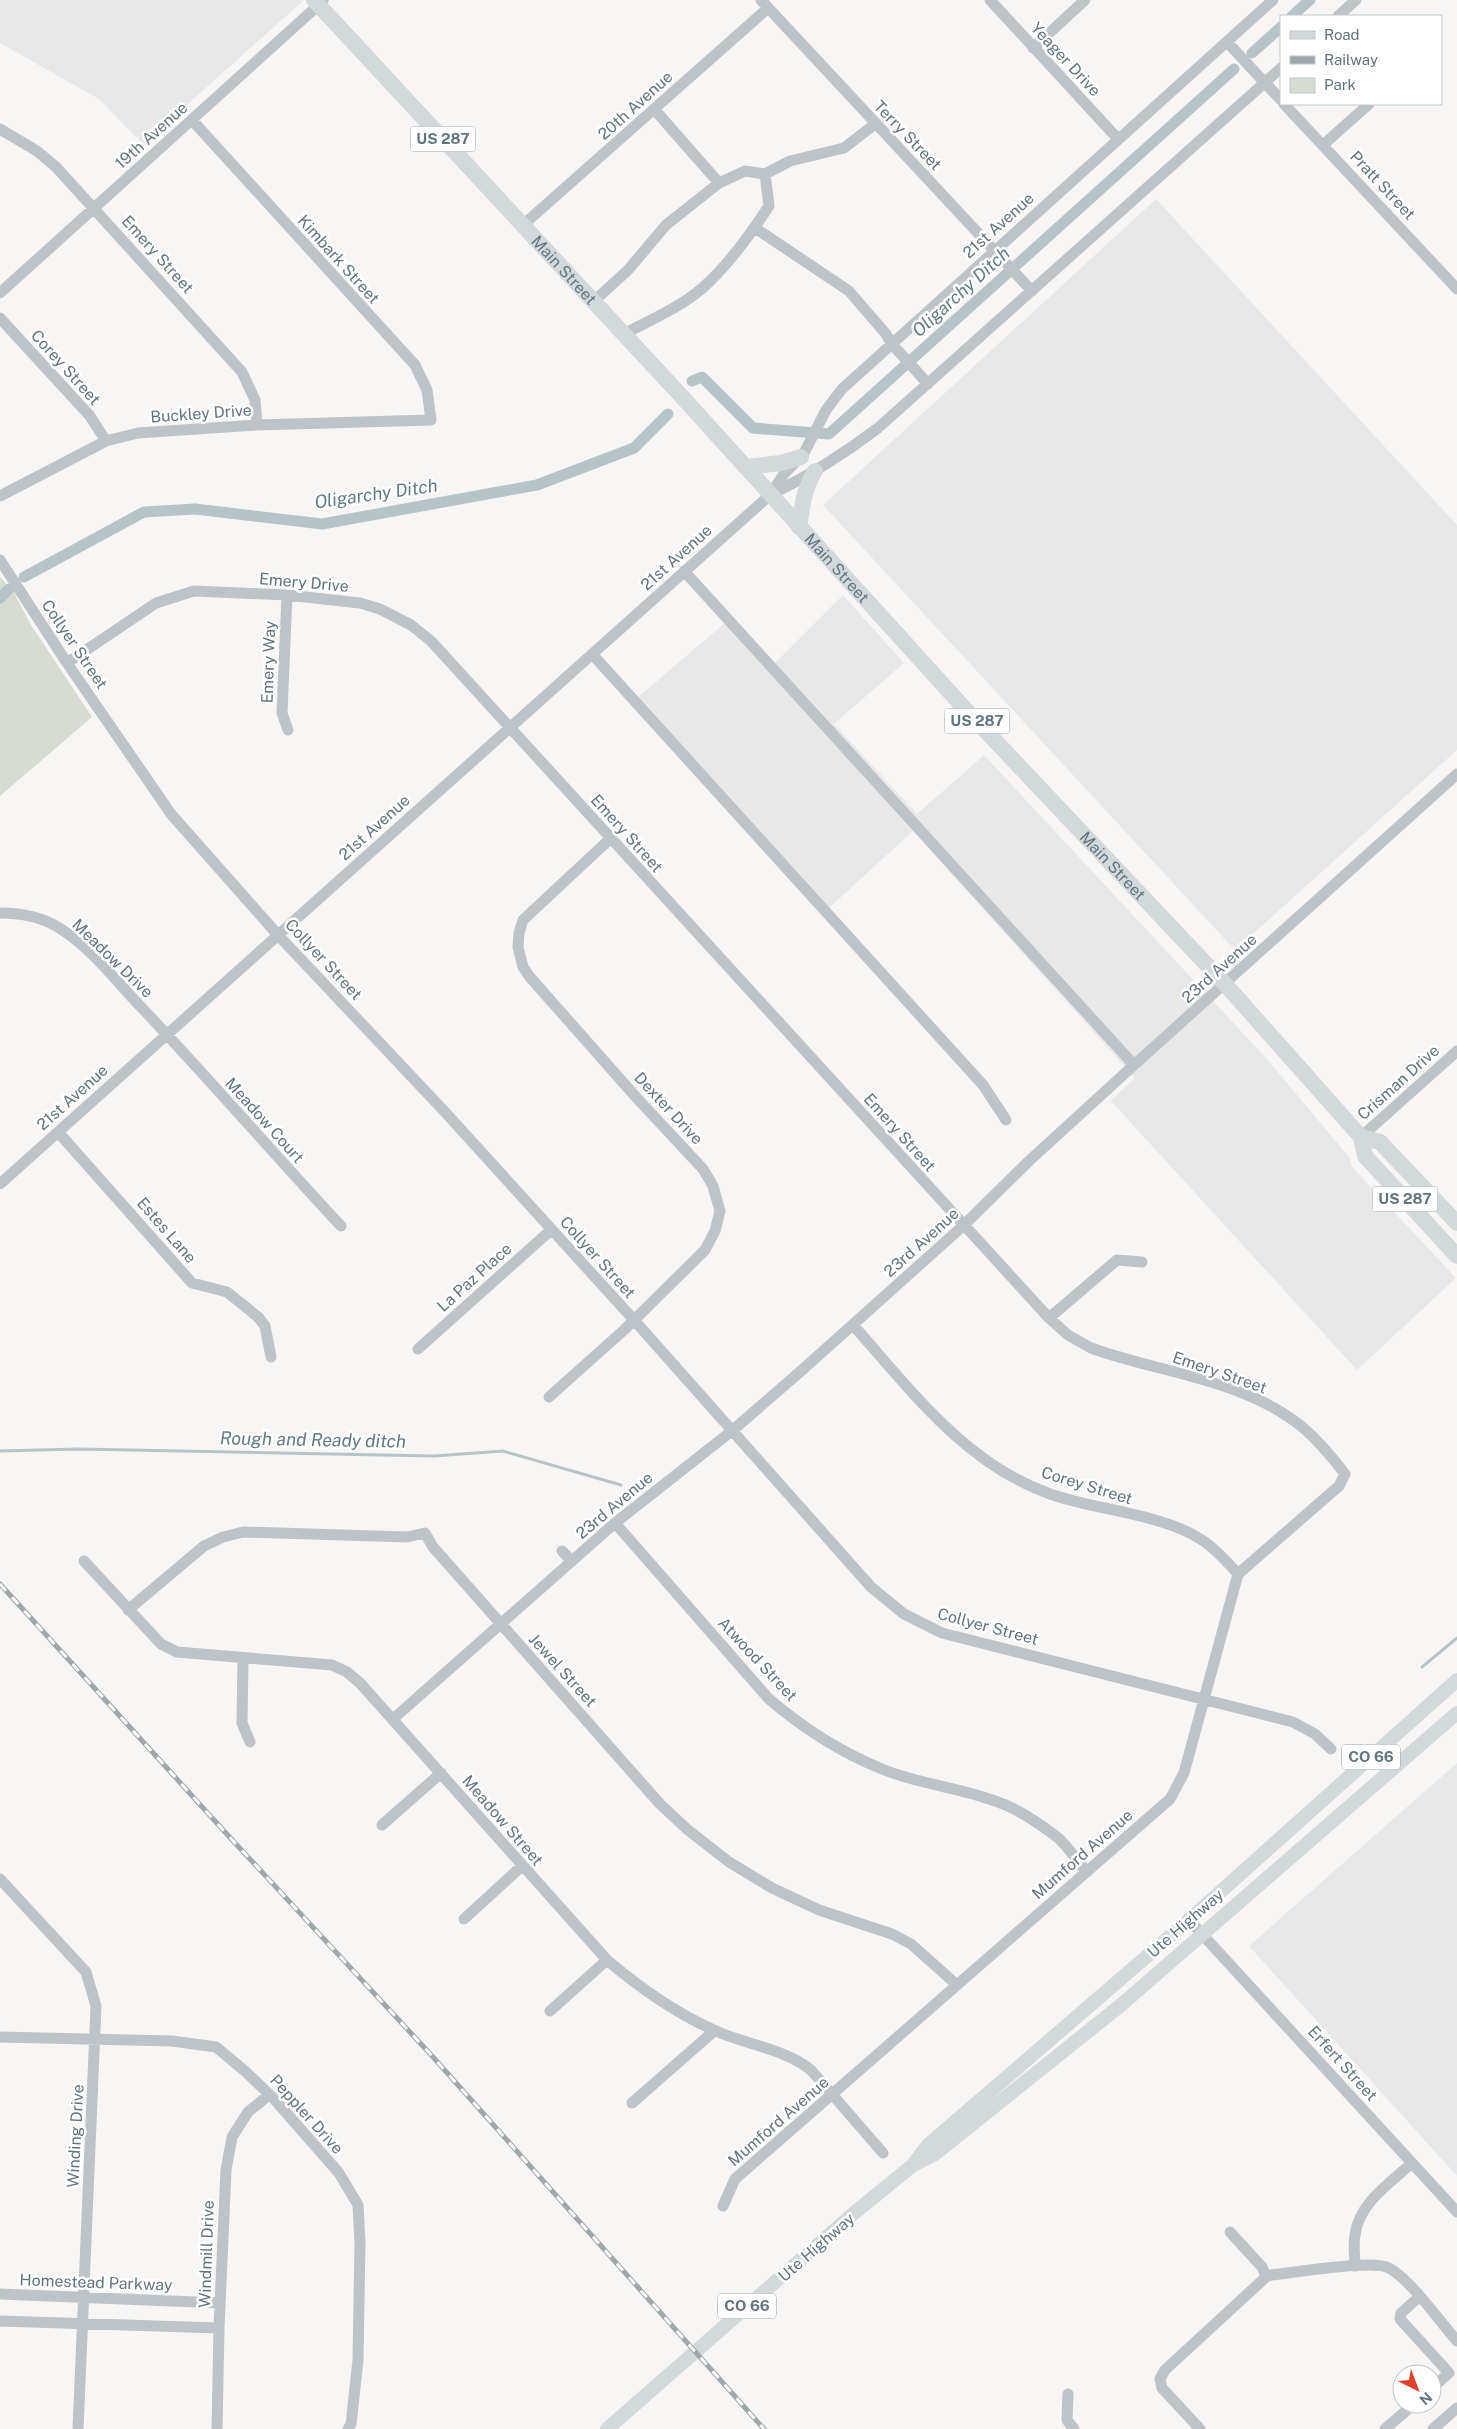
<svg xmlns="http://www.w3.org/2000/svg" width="1457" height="2429" viewBox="0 0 1457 2429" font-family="'Public Sans',sans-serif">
<rect width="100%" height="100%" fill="#f7f6f4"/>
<path fill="#e7e8e7" d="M0 0H304L143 144 99 99 0 43Z
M1156 199 1457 525V750L1235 950 823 505Z
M843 595 904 663 834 724 917 814 984 755 1266 1058 1349 1157 1352 1167 1456 1278 1357 1370 1111 1101 1135 1078 913 831 829 908 636 699 725 623 767 671Z
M1457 1763V2176L1249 1946Z"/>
<path fill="#d7dcd3" d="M0 577 13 591 31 625 92 717 0 796Z"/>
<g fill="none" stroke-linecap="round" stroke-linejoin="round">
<path stroke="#b7c4c7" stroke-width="3" d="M0 1451 79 1449 434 1456 503 1451 621 1485
M1422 1667 1457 1638"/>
<path stroke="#b7c4c7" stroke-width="11" d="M1292 16 1310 0
M1252 53 1281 27
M692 381 702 377 753 428 829 434 1234 69
M24 577 144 512 195 509 322 524 537 485 634 448 668 414
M0 598 9 589"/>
<path stroke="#bdc3c6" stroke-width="11" d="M761 0 1032 291
M990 0 1118 139
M1338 16 1356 0
M1227 42 1281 100
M1033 48 1085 0
M1284 104 1457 289
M654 109 719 183
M0 129 37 151 56 167 242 372 255 400 257 425
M1323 145 1369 104
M523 225 768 8
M755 228 849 291 886 334 891 343 928 384
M0 293 323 1
M593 302 628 270 666 225 719 183 745 171 765 174 790 161 844 148 875 124
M0 318 90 416 106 441
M624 334C652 319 686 305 709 282 732 260 752 232 769 206L765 174
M772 494C809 476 845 453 878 428L1281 68
M0 496 106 441 138 433 257 425 431 420 427 390 415 365 192 120
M0 560 67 663 171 814 278 935 445 1112 634 1320 871 1587 904 1614 942 1633 1293 1722 1315 1734 1331 1749
M684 571 1134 1065
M287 595 282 713 288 730
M592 654 983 1085 1006 1120
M67 663 156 603 194 591 287 595 360 603 380 609 411 625 431 641 1049 1318 1068 1335 1091 1348C1160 1373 1243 1379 1301 1426 1318 1440 1332 1457 1345 1474L1339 1486 1238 1574 1184 1773 1170 1799 735 2179 723 2206
M0 913C21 913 43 917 61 929 92 949 117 982 142 1008 210 1080 274 1154 341 1226
M58 1132 192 1283 227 1292 258 1317 265 1326 271 1357
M1361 1137 1457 1051
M0 1184 770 495 784 474 804 453 826 410 842 389 1273 0
M1049 1318 1117 1260 1142 1262
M853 1325C910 1389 965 1464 1050 1494 1095 1510 1163 1514 1202 1540 1216 1549 1227 1562 1238 1574
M418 1349 551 1230
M549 1397 624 1330 705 1250 715 1231 720 1211 713 1186 703 1169 635 1096 529 976 523 967 518 947 519 933 523 920 611 838
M615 1523 769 1699C803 1728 840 1752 882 1769 918 1784 958 1787 995 1801 1017 1808 1039 1823 1057 1837 1068 1846 1077 1861 1087 1872
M562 1551 572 1561
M84 1561 161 1644 177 1652 332 1665 347 1672 360 1683 607 1960C640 1988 675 2013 716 2031 747 2045 785 2049 811 2070L883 2153
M128 1610 204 1546 223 1537 243 1532 407 1537 425 1533 433 1547 660 1804 688 1830 729 1862 772 1888 819 1910 892 1934 911 1944 957 1985
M243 1658 242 1723 250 1742
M393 1719 615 1523 733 1430 801 1371 964 1225 1029 1161 1134 1065 1457 774
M382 1825 441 1773
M0 1879 86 1972 96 2006 78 2429
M464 1919 522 1866
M1189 1920 1457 2212
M550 2011 607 1960
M0 2037 172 2041 216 2047 246 2072 275 2100 339 2173 358 2205 360 2243 358 2360 351 2424 348 2429
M632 2103 714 2031
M1230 2232 1262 2267 1266 2277
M1355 2266C1355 2256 1353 2245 1355 2235 1359 2203 1390 2183 1412 2163
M0 2294 220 2303
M1419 2297 1401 2313 1400 2319 1449 2373 1432 2388
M0 2321 219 2328
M1068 2394 1067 2420 1074 2429
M217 2429 219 2328 226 2170 232 2137 248 2112 269 2095
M1200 2429 1162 2388 1160 2379 1165 2370 1266 2277 1271 2275C1294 2273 1373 2259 1389 2268 1411 2280 1440 2322 1457 2341
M1385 2429 1414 2404
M1433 2429 1457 2408"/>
<path stroke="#d3d8db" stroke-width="14" d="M915 2162 928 2145 1189 1920 1457 1680
M607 2429 853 2214 913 2165 935 2154 1121 2005 1457 1713"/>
<g stroke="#d3d8db" stroke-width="16">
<path id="s1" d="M314 0 685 400 966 710 1225 984 1361 1137 1365 1156 1457 1256"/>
<path d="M746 467 781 463 801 457"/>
<path d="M799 527C802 507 804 488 815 471"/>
<path d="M1361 1137 1380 1142 1457 1223"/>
</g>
<g stroke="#9fa7ab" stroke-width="5">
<path id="rail" d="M0 1584 224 1831 433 2057 764 2429"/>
</g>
<use href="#rail" stroke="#fff" stroke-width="3" stroke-dasharray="9" stroke-linecap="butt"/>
</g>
<g text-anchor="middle" stroke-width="5" stroke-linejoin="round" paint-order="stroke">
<g fill="#fff" stroke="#919ea5" stroke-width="1">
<rect x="410.5" y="126.5" width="65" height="25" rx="4"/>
<rect x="944.5" y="708.5" width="65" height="25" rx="4"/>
<rect x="1372.5" y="1186.5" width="65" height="25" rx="4"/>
<rect x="1342" y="1744.5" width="58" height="25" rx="4"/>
<rect x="718" y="2293.5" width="58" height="25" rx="4"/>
</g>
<g font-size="15" font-weight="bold" fill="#62757e">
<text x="443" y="144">US 287</text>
<text x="977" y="726">US 287</text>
<text x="1405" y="1204">US 287</text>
<text x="1371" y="1762">CO 66</text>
<text x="747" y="2311">CO 66</text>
</g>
<g font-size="16" fill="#62757e" stroke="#fff">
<text transform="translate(1066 59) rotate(47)" y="6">Yeager Drive</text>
<text transform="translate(635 105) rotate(-42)" y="6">20th Avenue</text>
<text transform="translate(151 135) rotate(-42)" y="6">19th Avenue</text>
<text transform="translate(908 135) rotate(46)" y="6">Terry Street</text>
<text transform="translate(1383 185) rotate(47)" y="6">Pratt Street</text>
<text transform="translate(998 225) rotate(-42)" y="6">21st Avenue</text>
<text transform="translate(158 254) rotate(48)" y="6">Emery Street</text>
<text transform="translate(339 259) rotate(48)" y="6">Kimbark Street</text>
<text dy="6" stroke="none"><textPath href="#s1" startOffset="368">Main Street</textPath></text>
<text transform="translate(66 367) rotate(48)" y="6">Corey Street</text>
<text transform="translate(201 413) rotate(-4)" y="6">Buckley Drive</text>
<text transform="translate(676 557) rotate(-42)" y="6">21st Avenue</text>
<text dy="6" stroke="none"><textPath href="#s1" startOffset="772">Main Street</textPath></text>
<text transform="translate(304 582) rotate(5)" y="6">Emery Drive</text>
<text transform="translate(75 644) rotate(56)" y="6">Collyer Street</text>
<text transform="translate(268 662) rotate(-88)" y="6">Emery Way</text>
<text transform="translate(374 827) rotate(-42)" y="6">21st Avenue</text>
<text transform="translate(627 833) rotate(48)" y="6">Emery Street</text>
<text dy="6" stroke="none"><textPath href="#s1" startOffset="1178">Main Street</textPath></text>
<text transform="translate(113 958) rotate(44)" y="6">Meadow Drive</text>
<text transform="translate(324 959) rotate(47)" y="6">Collyer Street</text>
<text transform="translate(1219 968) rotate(-42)" y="6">23rd Avenue</text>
<text transform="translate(1398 1082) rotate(-42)" y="6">Crisman Drive</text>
<text transform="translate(72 1097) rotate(-42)" y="6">21st Avenue</text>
<text transform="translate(669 1108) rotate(47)" y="6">Dexter Drive</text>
<text transform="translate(265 1120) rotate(48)" y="6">Meadow Court</text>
<text transform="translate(900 1132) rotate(48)" y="6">Emery Street</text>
<text transform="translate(167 1230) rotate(49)" y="6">Estes Lane</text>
<text transform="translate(921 1242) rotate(-42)" y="6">23rd Avenue</text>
<text transform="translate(598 1257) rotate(48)" y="6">Collyer Street</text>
<text transform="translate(474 1277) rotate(-42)" y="6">La Paz Place</text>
<text transform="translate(1220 1372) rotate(19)" y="6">Emery Street</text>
<text transform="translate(1087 1485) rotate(17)" y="6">Corey Street</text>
<text transform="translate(614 1505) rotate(-40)" y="6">23rd Avenue</text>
<text transform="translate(988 1626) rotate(15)" y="6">Collyer Street</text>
<text transform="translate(758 1659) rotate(47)" y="6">Atwood Street</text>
<text transform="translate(563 1670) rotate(48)" y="6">Jewel Street</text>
<text transform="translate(503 1820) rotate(49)" y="6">Meadow Street</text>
<text transform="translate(1082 1854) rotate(-41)" y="6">Mumford Avenue</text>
<text transform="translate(1185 1923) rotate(-41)" y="6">Ute Highway</text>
<text transform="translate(1343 2063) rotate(48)" y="6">Erfert Street</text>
<text transform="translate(307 2114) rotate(48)" y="6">Peppler Drive</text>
<text transform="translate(778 2121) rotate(-41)" y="6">Mumford Avenue</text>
<text transform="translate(75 2136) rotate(-87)" y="6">Winding Drive</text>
<text transform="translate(816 2247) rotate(-41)" y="6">Ute Highway</text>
<text transform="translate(206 2254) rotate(-88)" y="6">Windmill Drive</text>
<text transform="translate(96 2282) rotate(2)" y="6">Homestead Parkway</text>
</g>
<g font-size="18" font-style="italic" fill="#627b80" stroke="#fff">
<text transform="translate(961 292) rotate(-42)" y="6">Oligarchy Ditch</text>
<text transform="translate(376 494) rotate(-8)" y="6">Oligarchy Ditch</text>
<text transform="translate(313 1440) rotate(1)" y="6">Rough and Ready ditch</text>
</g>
</g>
<rect x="1280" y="15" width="162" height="90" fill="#ffffff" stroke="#c0c8cb"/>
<rect x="1290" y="31" width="25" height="8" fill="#d3d8db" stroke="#c0c8cb"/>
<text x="1324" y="40" font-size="15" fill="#62757e">Road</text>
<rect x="1290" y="56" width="25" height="8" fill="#9fa7ab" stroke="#c0c8cb"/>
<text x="1324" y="65" font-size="15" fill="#62757e">Railway</text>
<rect x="1290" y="78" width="25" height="15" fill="#d7dcd3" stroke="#c0c8cb"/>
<text x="1324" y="90" font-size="15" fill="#62757e">Park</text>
<g transform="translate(1417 2389) rotate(138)"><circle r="24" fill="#ffffff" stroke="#c0c8cb"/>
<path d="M0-4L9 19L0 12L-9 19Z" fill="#e0402a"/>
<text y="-8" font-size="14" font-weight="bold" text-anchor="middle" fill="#62757e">N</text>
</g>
</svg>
